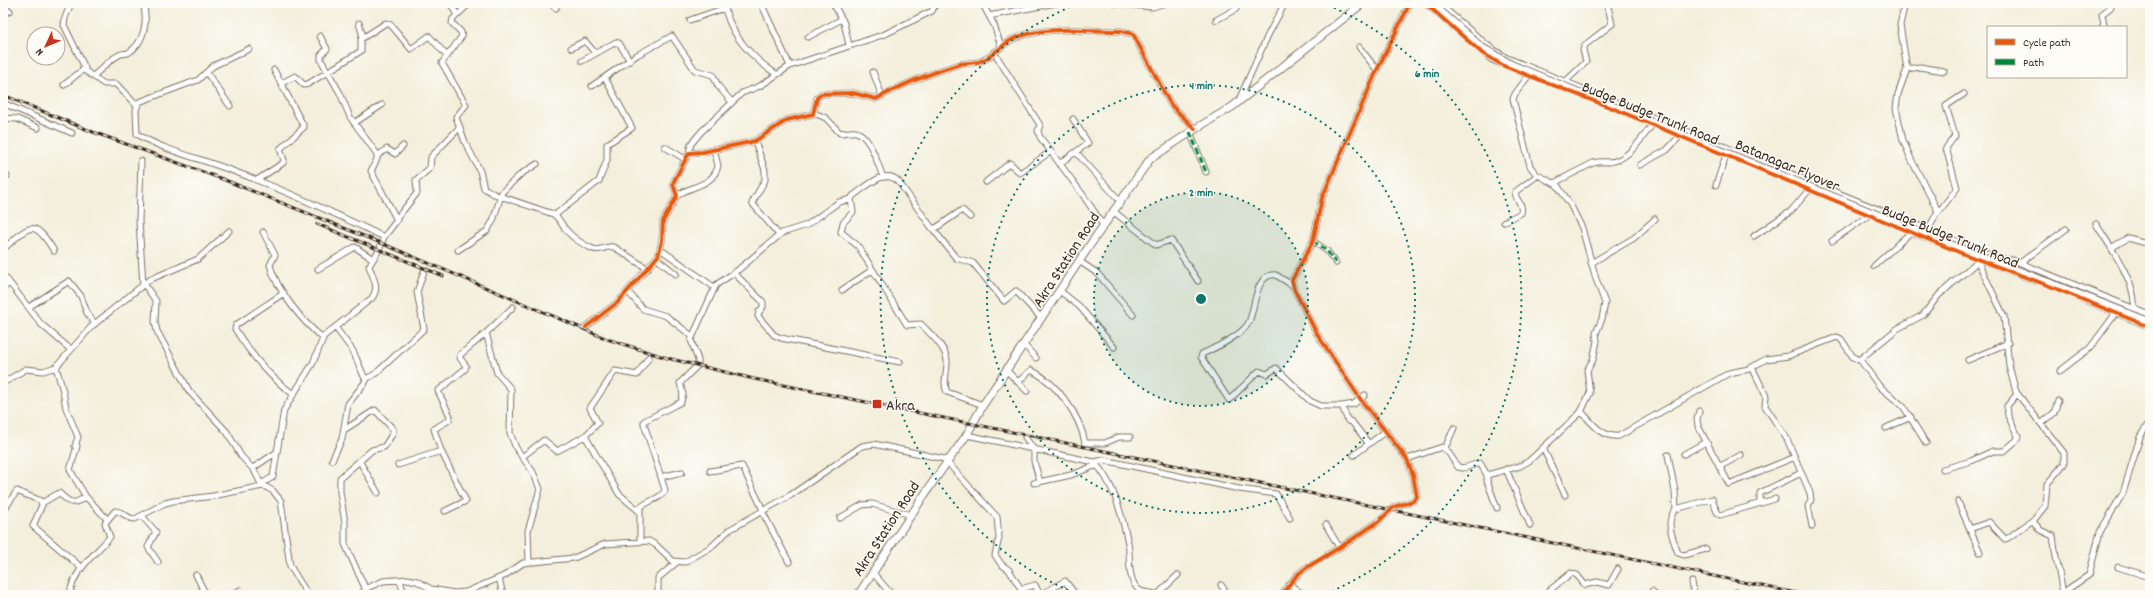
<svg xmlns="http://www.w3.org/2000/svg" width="2153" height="598" viewBox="0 0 2153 598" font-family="Dekko,sans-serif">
<rect width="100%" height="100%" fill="#fdfcf7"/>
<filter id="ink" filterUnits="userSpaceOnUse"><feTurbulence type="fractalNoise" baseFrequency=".025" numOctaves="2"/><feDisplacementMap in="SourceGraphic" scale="8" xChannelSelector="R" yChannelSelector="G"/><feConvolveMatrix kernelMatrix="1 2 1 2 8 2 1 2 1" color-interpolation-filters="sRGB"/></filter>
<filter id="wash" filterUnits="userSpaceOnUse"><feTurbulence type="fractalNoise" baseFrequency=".012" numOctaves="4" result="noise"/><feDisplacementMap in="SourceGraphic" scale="16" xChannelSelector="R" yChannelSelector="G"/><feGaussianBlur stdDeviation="0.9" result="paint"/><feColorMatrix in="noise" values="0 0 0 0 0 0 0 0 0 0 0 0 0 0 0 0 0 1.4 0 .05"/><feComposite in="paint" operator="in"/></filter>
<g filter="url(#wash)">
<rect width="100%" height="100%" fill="#f3efdc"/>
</g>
<g filter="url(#ink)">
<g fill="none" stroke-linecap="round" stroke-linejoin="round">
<g stroke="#7b6f60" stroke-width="7">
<path id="minor" d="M450 3 457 15
M470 3 453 19 452 23 461 32 462 36 442 63 466 105 456 117 465 142 480 171 484 188 494 194 553 214C560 218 561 225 567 231 573 238 584 245 593 249 600 252 607 245 614 247L648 269
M550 3 556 8
M724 3C729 35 751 57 776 74
M761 3 790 66
M833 3 844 23 849 45
M982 3 994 25 1001 46
M1114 3 1152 7 1166 3
M1425 3 1492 60 1530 76
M1438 3 1487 45 1505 57 2000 259 2013 260 2150 315
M1905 3 1900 25 1907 69 1898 94 1896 108 1903 140 1911 159 1938 211 1928 230
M3 14 10 11
M989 16 1056 3
M690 20 725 8
M1216 20 1236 9 1237 3
M359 23 363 37
M2102 27 2104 24 2102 14 2111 7 2112 3
M808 37 842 19
M1359 47 1377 70
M571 48 585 41 595 53
M249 49 213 66 198 80 139 102 136 110 137 134C164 151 203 159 233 171 285 190 334 213 384 237
M994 52 1040 125 1038 131 1040 137 1083 195 1103 225
M582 61 616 42 619 43 630 61
M1907 69 1920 67 1944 71
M84 70 104 84H116L136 105
M873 72 882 96
M207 73 230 106
M93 76C101 70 110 59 119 55 122 53 125 54 128 53 145 43 148 20 143 3
M1566 81 1586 62 1583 50 1585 45 1612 24 1607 3
M282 83 295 76 304 85 308 84 361 51V39L386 23 391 25 411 49 429 36 447 56
M64 85 85 68 64 25 65 18 71 3
M592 86 637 55 672 36 695 70 713 75 718 86 731 101
M1238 102 1268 35 1285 3
M3 103 72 133
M814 113 826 118 840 133C846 133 851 131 856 132 870 135 878 165 883 177
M3 118 17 119 38 128
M354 123 382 105
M1190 132 1206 172
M755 141 765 170V180L752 203 779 235
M665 147 685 159
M1076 152 1120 201
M689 153 691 144 701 132 742 93 760 86 790 66 885 34 932 11 936 3
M377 156 387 149 395 154 403 146
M1059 164 1088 143 1073 119
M1640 165 1667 150 1680 136
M3 179 7 176
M257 180 283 163 284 160 280 149 304 127 274 70
M986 182 1010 163 1020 173 1050 152
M1554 183 1593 163C1600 161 1603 162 1609 162 1628 161 1642 138 1652 125
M1716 185 1726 155
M677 196C690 185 713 187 718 166L714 149
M1113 211 1156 245 1171 240 1198 281
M1938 213 1957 188 1946 148 1955 136 1946 106 1964 94
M555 215 599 181 607 160V144L632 128 605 78
M970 217 962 210 936 228H932L898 181C884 168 866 187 853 196L851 199 853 212 843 223 841 232 858 246 907 325 921 324C930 334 945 346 947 360 948 370 942 383 947 392L983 405
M397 218 417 193 416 180 430 168 431 157 460 127
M1504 222 1521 213C1524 204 1515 200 1515 192L1538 175
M2096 224C2109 245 2137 283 2134 308
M933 229 956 258 973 263 1004 301 1016 291 1042 319
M229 231 198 259 151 279 144 284 156 301 155 322 157 331 189 391 227 432 241 456 253 469
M263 232 275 255 270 265C276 289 303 323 323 338
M1913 233 2036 281
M1754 236 1791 211 1809 190
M1313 241 1327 251 1336 263
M1832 241 1869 215
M2111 248 2128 238 2150 244
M3 249C29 228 32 215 54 251
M660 249 714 287
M458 250 487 231 493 221 502 192 521 174 537 164
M656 258 676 274
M1079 261 1097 273 1133 315
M1978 262 2004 316 2009 366 2016 392 2064 453V464L2047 484 2045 506 2033 521 2040 530 2053 536 2056 557 2063 593
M1591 263 1634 238 1655 219
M2020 263 2066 229
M1874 266 1911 232
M318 269 355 247 373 259
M734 273 763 302V307L759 312 758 316 774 335 781 338 900 362
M3 275 9 282 3 289
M9 282 41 324 70 349
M1292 285 1276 275C1255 272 1255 309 1249 322 1243 335 1215 348 1202 354L1201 357 1229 400 1259 371 1267 374 1276 368 1310 401 1321 406H1342L1348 421 1352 422 1369 444
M842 290 872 270
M1060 291 1079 306 1114 347
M628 292 643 309 666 316 692 336
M284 293 236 325 235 329C251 355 268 376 293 394
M2082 299 2150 327
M29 307 69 281 81 296 87 313 95 324
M586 327 618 302 658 256 662 241 663 221 677 196 673 184 674 181 689 153 703 152 755 141 787 120 813 114 817 98 821 94 853 93 876 99C903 84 930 73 960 64 966 62 974 64 981 61 993 57 1001 45 1013 39 1045 25 1087 31 1121 31L1133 34 1171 105 1195 129
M486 333 513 307
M1024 345 1036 358
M1859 360 1897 329 1923 315 1939 295 1979 260
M1968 360 2008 343
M56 367 63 391 66 408 78 437 75 446
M1752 367 1766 396 1765 406 1787 439 1810 493 1811 500 1808 506 1812 526
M1007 371 1027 391
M2060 371 2090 348 2116 313
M366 379 375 374 424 329 417 292 424 271
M1018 382 1031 370C1057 383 1080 415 1085 443H1105L1119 437H1130
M3 383 26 369 43 371 56 367 92 326 143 285 139 221 141 161
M1342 406 1354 404 1365 395
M1581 411C1591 422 1602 438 1619 436L1729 373 1749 369 1766 359 1788 356 1837 337 1841 339 1853 357 1861 361 1879 386 1903 406 1926 443
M1699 411 1697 419 1698 426 1729 484 1795 457
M2041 424 2054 413 2058 401
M1886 428 1911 417
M344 430 375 410 393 429V433L384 447 372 450 340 478V492L345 523V544L366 590
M967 435 1094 462C1114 482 1122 516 1128 543 1131 556 1126 579 1139 590 1144 594 1151 591 1156 595
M585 436 619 494 639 511
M1025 437 1034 450V461L1040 482
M77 446 70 470 86 497 107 519
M1445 448 1454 428
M1543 448 1565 495
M441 451 466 501 445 511
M1684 454 1706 442
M1354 455 1386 431
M1668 455 1675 491 1676 509
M522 457 544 440 557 451 585 436 598 423 590 408 615 371 637 375 649 357
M1407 459 1442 447 1448 452 1458 467 1463 468 1480 463 1487 475 1520 466 1529 461 1581 412 1590 393 1587 370 1593 360 1597 341 1596 333 1602 319 1605 303 1596 279 1582 228 1570 204 1557 185 1536 174 1530 166 1513 99 1515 94 1529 75
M332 460 342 439 348 404 366 381 353 351 335 327
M360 462 378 493
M947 462 997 517 999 538 995 555 1001 564 1009 570 1021 589 1035 585 1040 595
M1094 462 1104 460 1239 489 1276 494 1290 518
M398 465 441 451 434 429 449 420 450 416 438 391 465 369 466 366 460 358V355L486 333 497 373 511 389 510 433 516 448 533 472 540 489 528 531 529 562
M1719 467 1741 455
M1506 469 1530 525
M1943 469 1971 461 1993 451H2004L2017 440 2018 436 2008 416 2007 406 2017 394
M710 471 742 466 763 510
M1487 475V481L1497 508
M661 477 682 472
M1034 483 1071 475 1097 465
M261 484 273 477 277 452
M1760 502V493L1801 473
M1958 502 1970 529 1989 522 2005 539 2008 538 2033 520
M42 503 59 493C71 503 71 506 86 497
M3 511 17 491 41 501 42 505 33 526 82 568
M762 511 789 562
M142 516 156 532 148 547 158 562
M840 518 862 505 872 504 911 515
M1326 525 1339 547
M1970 530 1980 552
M640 541V508C646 501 662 499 665 490L644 424V421L681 402 683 394 680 383 698 365V360L691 340 716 285 738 270 782 233 807 225 839 202 851 199
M1706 549 1684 555 1678 553C1673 538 1664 522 1676 509L1712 499 1717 512 1720 515 1775 499
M2118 567 2150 577
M873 573 892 595
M196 575 206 595
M499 578 503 595
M400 580 404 595
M1692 582 1694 595
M1289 584 1304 595
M1221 585 1228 595
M1652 591 1655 595
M70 595C71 573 96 553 110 537L105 523 115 511C123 511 127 519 135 519L165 503 173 501 213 496 263 486
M232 595 240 590
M308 595 290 566 281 501 273 491 261 484 253 468 277 452 284 410 313 363 324 336 372 298C380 287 373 278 369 266L379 250 384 237 397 220 371 171 377 159V154L350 117 340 93 321 60V55L327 49 320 36
M360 595 367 588 383 581 408 579 417 581 431 589 454 593 466 592 504 576 523 563 574 558 605 544 649 541 656 545 673 561 685 562 711 547 729 530 791 495 862 446 874 444 949 460
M428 595 437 590
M658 595V578L677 562
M763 595H769
M1040 595 1065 581 1076 595
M1157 595 1178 575
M1281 595 1297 575 1306 568 1350 541 1378 522 1394 507 1413 501 1417 497 1413 475 1407 459 1361 400 1317 334 1294 289 1292 280 1313 241 1322 198 1377 70 1410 3
M1544 595 1571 573 1577 575 1585 585 1597 582 1609 585 1618 569
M1735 595 1736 592
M2063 595 2068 589 2089 575 2100 532 2123 493 2140 437 2150 421"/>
</g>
<g stroke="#7b6f60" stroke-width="9">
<path id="major" d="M858 595 933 482 966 436 983 405 1090 245 1150 159 1200 126 1232 107 1363 3"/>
</g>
<use href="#minor" stroke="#fff" stroke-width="5"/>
<use href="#major" stroke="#fff" stroke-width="7"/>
<g stroke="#3b2a1e" stroke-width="3">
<path id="rail" d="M3 95 93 132 225 180 381 243 607 339 667 358 754 379 1806 595
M317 224 443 276"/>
</g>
<use href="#rail" stroke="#fdfcf7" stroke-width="1.5" stroke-dasharray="4.5" stroke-linecap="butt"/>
<g stroke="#7b6f60" stroke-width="9" stroke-linecap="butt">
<path id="major-bridge" d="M1431 3 1481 47 1512 65 1934 238 2150 322"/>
</g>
<use href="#major-bridge" stroke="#fff" stroke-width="7"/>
<path stroke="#00873e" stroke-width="3" stroke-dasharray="6 3" stroke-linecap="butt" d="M1134 3V4
M1190 132 1206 172
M1313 241 1327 251 1336 263"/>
<g stroke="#fdfcf7" stroke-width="6">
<path id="cycleway" d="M1425 3 1482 53 1504 66 1612 108 1961 253 2047 285 2150 327
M586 327 618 302 658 256 662 241 663 221 677 196 673 184 674 181 689 153 703 152 755 141 787 120 813 114 817 98 821 94 853 93 876 99C903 84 930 73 960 64 966 62 974 64 981 61 993 57 1001 45 1013 39 1045 25 1087 31 1121 31L1133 34 1171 105 1195 129
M1281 595 1297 575 1306 568 1350 541 1378 522 1394 507 1413 501 1417 497 1413 475 1407 459 1361 400 1317 334 1294 289 1292 280 1313 241 1322 198 1377 70 1410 3"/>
</g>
<use href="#cycleway" stroke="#e8590c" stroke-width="4"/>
</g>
</g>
<circle cx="1201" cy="299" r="107" fill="#0f766e" fill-opacity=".12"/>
<g fill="none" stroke="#0f766e" stroke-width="2" stroke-dasharray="2 4">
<circle cx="1201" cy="299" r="107"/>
<circle cx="1201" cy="299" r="214"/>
<path d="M1079 595A320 320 0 0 1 1079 3M1323 3A320 320 0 0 1 1323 595"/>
</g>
<rect fill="#c8321e" stroke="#fdfcf7" stroke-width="1.5" x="872" y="399" width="10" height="10" rx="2"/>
<g text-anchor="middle" stroke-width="3" stroke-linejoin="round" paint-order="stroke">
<g font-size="16" fill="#3b2a1e" stroke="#fdfcf7">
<text transform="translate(1651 112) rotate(22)" y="6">Budge Budge Trunk Road</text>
<text transform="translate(1788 164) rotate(23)" y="6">Batanagar Flyover</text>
<text transform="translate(1951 235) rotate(22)" y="6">Budge Budge Trunk Road</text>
<text transform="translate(1065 259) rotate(-57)" y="6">Akra Station Road</text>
<text transform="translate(885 528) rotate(-57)" y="6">Akra Station Road</text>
</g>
<g font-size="16" fill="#3b2a1e" stroke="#fdfcf7" text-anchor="start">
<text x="886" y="410">Akra</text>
</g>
</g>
<circle cx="1201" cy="299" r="6" fill="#0f766e" stroke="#fdfcf7" stroke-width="2"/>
<g font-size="12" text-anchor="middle" font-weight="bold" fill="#0f766e" stroke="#fdfcf7" stroke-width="3" stroke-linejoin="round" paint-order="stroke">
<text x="1427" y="77">6 min</text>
<text x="1201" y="89">4 min</text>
<text x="1201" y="196">2 min</text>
</g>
<rect width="2153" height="598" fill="none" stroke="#fdfcf7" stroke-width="16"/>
<rect x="1987" y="26" width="140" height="52" fill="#fdfcf7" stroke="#afa8a0"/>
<rect x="1995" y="39" width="20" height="6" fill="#e8590c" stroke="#afa8a0"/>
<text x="2023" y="46" font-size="12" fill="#3b2a1e">Cycle path</text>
<rect x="1995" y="59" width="20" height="6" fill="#00873e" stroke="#afa8a0"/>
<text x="2023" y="66" font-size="12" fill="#3b2a1e">Path</text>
<g transform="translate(46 46) rotate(226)"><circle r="19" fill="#fdfcf7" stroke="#afa8a0"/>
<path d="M0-3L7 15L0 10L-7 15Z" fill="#c8321e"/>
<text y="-6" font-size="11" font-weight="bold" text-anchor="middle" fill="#3b2a1e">N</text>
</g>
</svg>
